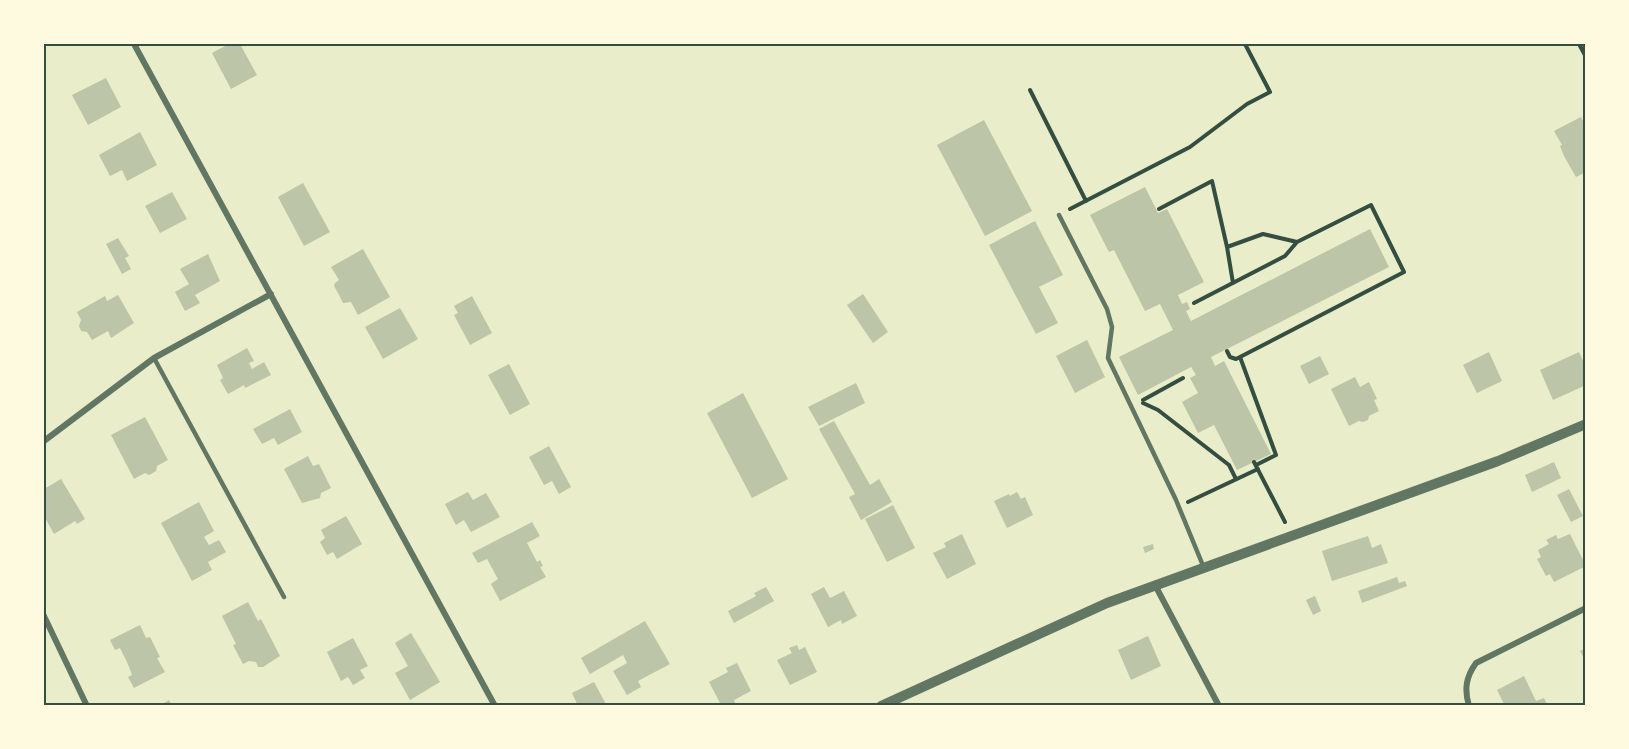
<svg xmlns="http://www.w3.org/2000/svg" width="1629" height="749" viewBox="0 0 1629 749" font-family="Karla,sans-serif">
<rect width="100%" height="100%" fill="#e9edc9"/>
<path fill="#bcc5a7" d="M229 44H240L257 75 231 89 212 53Z
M106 78 121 107 88 125 72 95Z
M1581 117 1586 127V172L1576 177 1564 156 1560 146 1562 145 1554 131Z
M984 120 1032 211 985 236 937 145Z
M140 132 157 165 127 181 122 170 110 176 99 155Z
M303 183 330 232 304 246 278 197Z
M1145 187 1158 213 1167 209 1204 282 1178 295 1182 304 1187 302 1190 309 1186 311 1191 321 1370 229 1389 267 1211 357 1215 366 1224 361 1271 454 1237 470 1214 425 1198 433 1182 402 1198 393 1190 378 1196 375 1191 367 1138 395 1119 357 1173 330 1160 304 1145 311 1114 250 1109 252 1090 215Z
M172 192 187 219 160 233 145 206Z
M1035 221 1063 275 1039 287 1058 323 1036 334 989 245Z
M118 238 129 256 125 258 131 269 122 274 106 244Z
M363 249 390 297 358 315 351 302 343 303 339 295 334 286 335 283 339 280 331 267Z
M208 254 220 281 195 295 200 303 185 311 175 292 189 284 180 269Z
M863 294 888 332 873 343 847 305Z
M118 295 134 323 111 338 108 331 92 340 87 332 81 331 79 326 81 320 77 312 105 296 107 301Z
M472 296 492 333 470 345 454 315 458 313 454 306Z
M400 308 418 339 383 359 365 327Z
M1087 340 1105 377 1075 393 1056 356Z
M247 348 254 361 249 363 252 369 264 362 271 375 245 388 244 385 228 394 220 380 223 378 217 365Z
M1489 352 1502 381 1477 393 1463 365Z
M1579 352 1586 367V385L1553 400 1540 370Z
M1320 356 1329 374 1309 384 1300 366Z
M509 364 530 404 510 415 488 375Z
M1355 377 1360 387 1369 382 1377 399 1374 400 1379 411 1369 416 1368 420 1363 422 1359 421 1349 426 1331 389Z
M856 383 865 403 819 426 808 407Z
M743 393 788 479 752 498 707 413Z
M290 409 302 432 278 445 274 438 262 444 253 429Z
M145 417 168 460 157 466 156 471 149 475 145 473 134 479 111 435Z
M834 421 870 485 879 479 892 502 861 520 849 497 855 494 819 429Z
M549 446 571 487 559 494 552 481 544 485 529 457Z
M308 456 313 466 319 464 331 488 321 493 320 498 302 503 284 469Z
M1554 462 1561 478 1532 492 1525 475Z
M61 479 85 519 77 524 75 521 54 534 44 516V489Z
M1569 489 1583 516 1571 522 1557 495Z
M468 492 473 500 486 493 500 517 471 532 464 520 456 525 445 504Z
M1017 492 1021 499 1025 497 1033 515 1007 528 994 501 1009 494 1010 496Z
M199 502 214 531 204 537 209 545 219 540 226 552 208 562 212 570 192 581 161 523Z
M893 505 915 548 887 562 865 519Z
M346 516 362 544 337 559 333 552 327 555 320 542 325 538 321 530Z
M532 522 540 536 527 543 537 562 540 560 543 566 540 567 546 577 500 601 491 584 498 579 487 559 478 563 472 553Z
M962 534 976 564 947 579 933 553 946 547 944 543Z
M1570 534 1586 566 1554 582 1550 574 1546 576 1537 559 1541 557 1538 550 1549 544 1546 540 1556 535 1558 539Z
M1368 536 1372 548 1381 544 1388 563 1332 581 1322 551Z
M1153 544 1154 549 1145 553 1143 547Z
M1397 577 1399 583 1405 581 1407 586 1362 603 1358 591Z
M766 587 774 601 734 623 728 611 756 596 754 593Z
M824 587 830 598 844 591 857 616 842 624 841 620 828 627 811 594Z
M1315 596 1321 611 1313 615 1306 600Z
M248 602 258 621 261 619 280 656 263 667H258L256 662 249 661 243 664 233 645 236 644 222 616Z
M645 621 670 664 638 681 641 687 627 695 613 671 627 663 623 655 590 674 581 658Z
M140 625 146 638 150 637 160 657 157 658 165 672 134 688 128 677 132 675 127 662 120 648 115 650 110 640Z
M411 633 440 682 410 700 395 673 408 666 395 643Z
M1148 636 1161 666 1131 680 1118 650Z
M353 638 368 666 360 670 365 678 353 685 348 677 341 681 327 652Z
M797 645 799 650 805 647 817 672 790 685 777 660 792 653 789 648Z
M1586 648V662L1580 651Z
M737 663 751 691 734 700 736 706H715L720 703 709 682 728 672 726 668Z
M1524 676 1536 701 1544 698 1548 706H1505L1497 690Z
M594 682 607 706H578L572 693Z
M169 700 172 706H159Z"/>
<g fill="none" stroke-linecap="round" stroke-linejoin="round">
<path stroke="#344e41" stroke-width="4" d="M1579 44 1586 57
M1030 90 1086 201
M1070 209 1190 147 1247 104 1270 92 1245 44
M1159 209 1212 181 1227 247 1233 283
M1227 247 1263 234 1297 242 1371 205 1404 272 1240 357 1276 455 1256 465
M1194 303 1285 256 1297 242
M1227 351 1230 357 1236 359 1240 357
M1143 400 1183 378
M1143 403 1158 410 1229 465 1236 479
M1254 462 1285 522
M1188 502 1258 469"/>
<path stroke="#617663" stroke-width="4.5" d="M1059 215 1107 309 1112 327 1108 358 1176 500 1204 568
M154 358 284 597"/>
<path stroke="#617663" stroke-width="6" d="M134 44 495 706
M44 441 154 358 271 294
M1155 585 1219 706
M44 616 87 706
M1469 706C1464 689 1466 677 1476 663L1586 608"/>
<path stroke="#617663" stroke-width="10" d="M881 706 1107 603 1498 461 1586 424"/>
</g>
<rect width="1629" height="749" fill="none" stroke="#fefae0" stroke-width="90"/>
<rect x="45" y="45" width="1539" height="659" fill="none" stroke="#344e41" stroke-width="2"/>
</svg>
